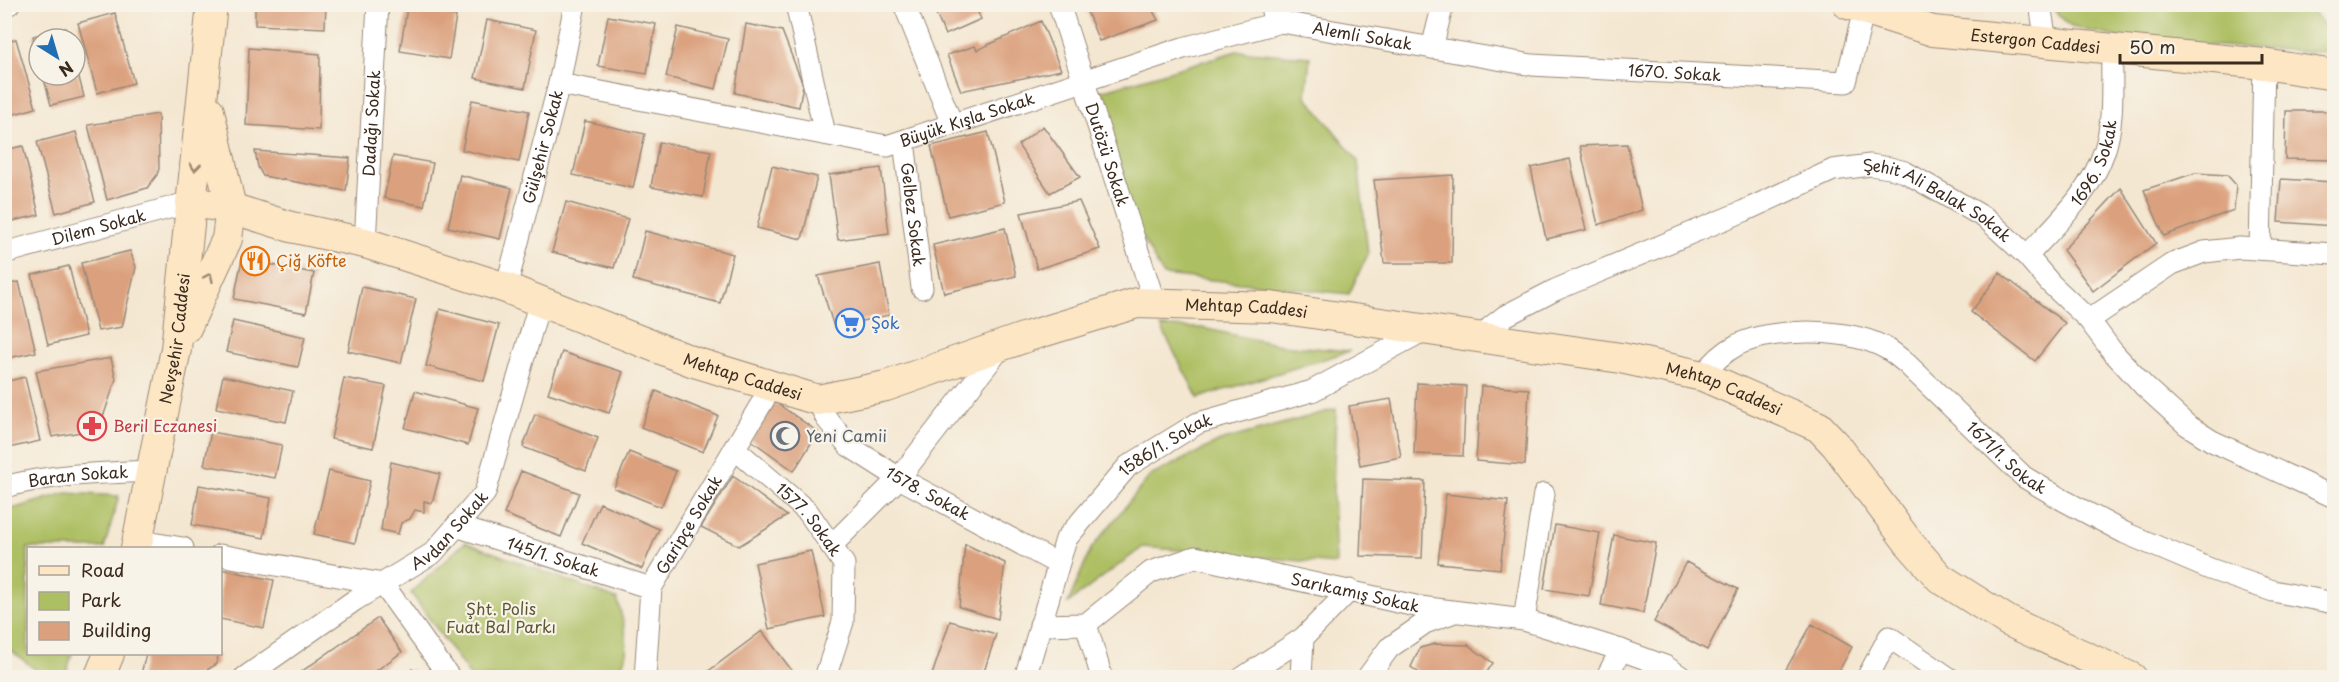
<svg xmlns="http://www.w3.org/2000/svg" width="2339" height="682" viewBox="0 0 2339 682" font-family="'Playpen Sans',sans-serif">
<rect width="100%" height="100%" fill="#f7f3e8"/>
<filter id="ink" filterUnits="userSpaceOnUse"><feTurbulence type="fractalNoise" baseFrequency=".0167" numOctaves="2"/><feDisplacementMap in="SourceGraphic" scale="12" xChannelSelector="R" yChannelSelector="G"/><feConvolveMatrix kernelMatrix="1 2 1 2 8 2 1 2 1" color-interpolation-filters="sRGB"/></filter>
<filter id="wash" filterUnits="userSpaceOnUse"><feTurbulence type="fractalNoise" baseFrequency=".008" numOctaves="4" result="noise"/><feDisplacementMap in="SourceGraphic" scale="24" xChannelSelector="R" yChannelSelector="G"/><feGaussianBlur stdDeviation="1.35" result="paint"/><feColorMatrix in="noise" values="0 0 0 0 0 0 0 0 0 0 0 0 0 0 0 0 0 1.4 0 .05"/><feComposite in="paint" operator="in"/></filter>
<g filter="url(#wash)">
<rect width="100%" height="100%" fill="#f4e7d1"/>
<path fill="#adbf63" stroke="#747440" stroke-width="1.5" d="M2053 5H2305C2319 18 2334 31 2334 53L2136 41 2071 27 2055 11Z
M1237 51 1310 57 1306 96 1358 161 1368 254 1349 294 1163 275 1127 210 1095 93Z
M1161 327 1202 328 1280 345 1350 351 1198 398Z
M1336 409 1333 492 1336 564 1143 547 1068 603 1091 549 1150 476 1220 441Z
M66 493 119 496 104 548H28V654H72L65 677H45L5 646V511Z
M465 542 617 599C624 626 638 659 609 678L471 677 411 593Z"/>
<g id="blocks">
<path fill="#dba17e" d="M255 4H326L325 28 255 25Z
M932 4H974L981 19 945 35Z
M1000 4H1019V5L1002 11Z
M1084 4H1149L1158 20 1099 41Z
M407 8 456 16 449 59 400 51Z
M115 13 134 83 97 93 78 23Z
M608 16 656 24 647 74 598 66Z
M487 20 536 30 525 88 475 78Z
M1041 21 1061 70 961 91 947 55 975 46 977 50Z
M746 24 782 31 803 85 799 107 735 93Z
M678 27 728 39 716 89 666 77Z
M66 28 69 39H39L38 55 33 36Z
M16 39 36 108 4 117V42Z
M249 48 320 54 319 130 246 125Z
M76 66 84 97 51 105 43 75H75Z
M472 100 529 111 519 162 462 150Z
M2286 111H2334V160L2285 159Z
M158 114 159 169 157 175 147 188 107 200 88 125Z
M585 121 645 134 633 188 573 175Z
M1043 126 1080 177 1050 193 1018 145Z
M76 132 95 202 56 213 37 142Z
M988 132 1005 202 948 216 931 146Z
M659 142 711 151 703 197 651 187Z
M1627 144 1642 210 1598 225 1580 146Z
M23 146 39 215 4 223V150Z
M255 151 350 158 346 191 263 176 258 167Z
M393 156 433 163 424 206 384 198Z
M1570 159 1586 230 1546 239 1531 168Z
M772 166 817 177 802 239 757 228Z
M881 168 889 233 838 240 829 175Z
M2195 173 2227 175 2236 185 2234 210 2164 236 2144 190Z
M460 175 512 188 500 239 448 227Z
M1453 175 1452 263H1384L1374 180Z
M2281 179 2334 182V226L2278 222Z
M2121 188 2156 243 2093 291 2063 250Z
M1079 201 1100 249 1037 269 1021 213Z
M566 202 628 219 614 268 552 252Z
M1005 228 1016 276 944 293 933 245Z
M645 231 733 254 720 303 633 280Z
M130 251 136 267 122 327 98 331 81 263Z
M242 259 314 273 306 313 234 299Z
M880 264 889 315 834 327 818 276Z
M69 266 86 336 48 345 32 275Z
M2000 273 2065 323 2035 361 1971 312Z
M19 282 36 352 4 359V285Z
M362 287 416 299 401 363 348 351Z
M440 309 499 325 484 381 426 366Z
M233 321 305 337 298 367 226 352Z
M562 352 623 372 609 413 548 393Z
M111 358 116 379 99 429 52 437 36 371Z
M223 376 293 391 286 422 216 408Z
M25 377 40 441 4 449V382Z
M344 378 386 386 373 448 331 439Z
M1417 383 1466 386 1463 456 1414 454Z
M1481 386 1529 389 1525 465 1476 461Z
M415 391 478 408 468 445 405 428Z
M656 391 718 416 703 452 641 427Z
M1391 399 1401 457 1360 465 1349 406Z
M775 402 818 432 794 471 751 440Z
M535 414 598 438 586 471 523 447Z
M211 432 282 445 275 478 204 465Z
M629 452 676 471 661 507 614 488Z
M391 462 440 474 432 503 424 501V512L415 510 410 519 401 523 398 534 381 530Z
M329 471 370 481 355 543 314 534Z
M521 471 579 493 561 537 504 514Z
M733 476 787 516 739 546 701 527Z
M1363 479 1425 481 1422 558 1360 556Z
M199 485 271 498 264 538 192 525Z
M1446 494 1508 501 1500 569 1438 563Z
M600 503 659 529 642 569 582 543Z
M1555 525 1600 533 1589 596 1544 589Z
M1614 535 1656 543 1643 613 1601 605Z
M965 544 1005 563 998 619 959 607Z
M811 551 825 617 769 629 755 563Z
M1686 562 1738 589 1707 650 1654 622Z
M220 569 274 580 264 628 220 619Z
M378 618 402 652 366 678H305L301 672Z
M950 621 996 634 982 678H931Z
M1812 624 1852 647 1835 678H1781Z
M762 631 796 676 710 678 706 673Z
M1435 644 1468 645 1493 663 1483 678H1426L1411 667 1420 648Z
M146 654H218L217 664 193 678H140Z
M412 669 418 678H399Z"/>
</g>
</g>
<g filter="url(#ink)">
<use href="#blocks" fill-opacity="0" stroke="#988878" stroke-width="1.5"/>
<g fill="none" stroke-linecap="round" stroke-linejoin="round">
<g stroke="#988878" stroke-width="23">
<g id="street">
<path d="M796 4 825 134"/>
<path d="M904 4 952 124"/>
<path id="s1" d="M1059 4 1155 304"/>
<path d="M2040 4 2046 42"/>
<path d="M4 6 9 4"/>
<path id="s2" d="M1272 12 1281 22 1532 65 1846 82 1864 10"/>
<path d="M1432 48 1443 4"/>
<path id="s3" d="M559 84 887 146 1183 48 1281 22 1277 4"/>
<path id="s4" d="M904 141 922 288"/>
<path id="s5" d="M365 243 378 4"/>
<path d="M2260 249 2264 64"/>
<path id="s6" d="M4 253 191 202"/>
<path id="s7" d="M2027 256C2056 224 2090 194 2104 152 2115 121 2111 83 2112 50"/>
<path id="s8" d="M506 288 559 84 575 4"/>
<path d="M2089 320 2172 264 2204 252 2240 248 2334 254"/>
<path id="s9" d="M1481 339 1491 327 1505 316 1555 290 1744 211 1833 170 1870 165 1890 168 1905 172 1987 219 2027 256 2051 284 2089 320 2112 351 2144 386 2187 425 2212 441 2334 497"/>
<path id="s10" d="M1703 376C1712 363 1722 353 1737 345 1774 327 1853 327 1889 350 1895 354 1901 359 1907 364L2024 477 2063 500 2125 533 2210 569 2273 591 2334 603"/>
<path id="s11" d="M818 400 826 418 849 446 899 478 1058 564"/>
<path id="s12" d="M734 448 808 512 844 564 843 622 825 678"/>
<path id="s13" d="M4 487C52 474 102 473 151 471"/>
<path id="s14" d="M456 526 651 588"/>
<path d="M139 541 183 548"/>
<path d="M831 546 899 478 1002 346"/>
<path d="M220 555 383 584 450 678"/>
<path d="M1524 620 1544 494"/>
<path d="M1086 624 1102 678"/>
<path id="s15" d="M1040 625 1086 624 1151 572 1195 557 1420 607 1524 620 1621 650 1665 666 1683 678"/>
<path id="s16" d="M244 678 355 600 433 553 485 493 540 301"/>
<path id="s17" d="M645 678 651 588 772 386"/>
<path id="s18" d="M1025 678 1066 539 1128 466 1198 423 1312 391 1423 331"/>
<path d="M1242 678 1303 638"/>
<path d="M1301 678 1303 638 1350 590"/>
<path d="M1367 678 1389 648 1425 623 1452 613"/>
<path d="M1606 678 1621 650"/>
<path d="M1867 678 1889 637 1949 678"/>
</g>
</g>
<g stroke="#988878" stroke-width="32">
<g id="secondary">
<path id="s19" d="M1848 4 1933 31 2264 64 2334 75"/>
<path id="s20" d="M191 202 231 208 291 227 365 243 506 288 694 362 818 400 886 386 1026 337 1137 303 1271 307 1621 358 1703 376 1819 427 1836 445 1909 543 1940 578 2008 621 2132 678"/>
<path d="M186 328 227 239 231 208 209 111"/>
<path id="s21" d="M136 548 176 349 212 4"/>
<path d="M99 678 109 654"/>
</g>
</g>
<use href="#street" stroke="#fff" stroke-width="21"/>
<use href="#secondary" stroke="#fce6c4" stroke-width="30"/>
</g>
<defs><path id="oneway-chevron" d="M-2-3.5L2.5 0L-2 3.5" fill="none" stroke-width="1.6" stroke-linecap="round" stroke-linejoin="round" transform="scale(1.5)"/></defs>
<g stroke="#9c8871">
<use href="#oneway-chevron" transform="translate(195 167) rotate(97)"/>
<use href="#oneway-chevron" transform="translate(209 277) rotate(-65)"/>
</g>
</g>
<defs>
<g id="restaurant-ring" transform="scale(1.5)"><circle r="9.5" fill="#f7f3e8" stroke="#e8710a" stroke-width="1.5"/><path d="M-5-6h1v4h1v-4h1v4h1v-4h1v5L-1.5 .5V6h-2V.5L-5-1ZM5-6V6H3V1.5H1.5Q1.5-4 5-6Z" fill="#e8710a"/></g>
<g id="supermarket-ring" transform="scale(1.5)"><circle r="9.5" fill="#f7f3e8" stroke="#3f7fe0" stroke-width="1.5"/><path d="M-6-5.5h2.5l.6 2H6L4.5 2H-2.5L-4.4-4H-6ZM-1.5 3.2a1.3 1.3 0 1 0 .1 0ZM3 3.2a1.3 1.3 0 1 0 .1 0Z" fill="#3f7fe0"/></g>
<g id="pharmacy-ring" transform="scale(1.5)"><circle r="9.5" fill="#f7f3e8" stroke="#e0444e" stroke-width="1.5"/><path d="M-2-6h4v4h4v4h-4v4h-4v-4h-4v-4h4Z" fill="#e0444e"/></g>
<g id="mosque-ring" transform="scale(1.5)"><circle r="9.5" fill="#f7f3e8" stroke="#6b7280" stroke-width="1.5"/><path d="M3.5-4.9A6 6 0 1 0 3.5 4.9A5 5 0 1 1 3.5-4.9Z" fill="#6b7280"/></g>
</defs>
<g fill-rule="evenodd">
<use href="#restaurant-ring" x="255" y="261"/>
<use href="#supermarket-ring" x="850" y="323"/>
<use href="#pharmacy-ring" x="92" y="426"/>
<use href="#mosque-ring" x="785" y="436"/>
</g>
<g text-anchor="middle" stroke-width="4.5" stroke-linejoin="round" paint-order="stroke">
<g font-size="16" fill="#3b2a1e" stroke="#f7f3e8">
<text dy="6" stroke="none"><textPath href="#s2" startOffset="96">Alemli Sokak</textPath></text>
<text dy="6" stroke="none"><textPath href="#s19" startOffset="192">Estergon Caddesi</textPath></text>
<text dy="6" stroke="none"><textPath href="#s2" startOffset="411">1670. Sokak</textPath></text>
<text dy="6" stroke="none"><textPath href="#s3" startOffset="418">Büyük Kışla Sokak</textPath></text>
<text dy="6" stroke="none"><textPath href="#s5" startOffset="120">Dadağı Sokak</textPath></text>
<text dy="6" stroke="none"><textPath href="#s8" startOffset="146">Gülşehir Sokak</textPath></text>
<text dy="6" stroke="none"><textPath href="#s1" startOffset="158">Dutözü Sokak</textPath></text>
<text dy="6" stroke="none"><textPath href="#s7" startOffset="117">1696. Sokak</textPath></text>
<text dy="6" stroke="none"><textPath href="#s9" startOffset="506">Şehit Ali Balak Sokak</textPath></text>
<text dy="6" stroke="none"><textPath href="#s4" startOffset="74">Gelbez Sokak</textPath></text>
<text dy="6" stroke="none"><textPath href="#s6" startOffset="98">Dilem Sokak</textPath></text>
<text dy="6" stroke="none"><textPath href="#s20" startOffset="1102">Mehtap Caddesi</textPath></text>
<text dy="6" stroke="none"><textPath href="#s21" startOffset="213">Nevşehir Caddesi</textPath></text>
<text dy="6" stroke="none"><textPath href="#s20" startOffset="580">Mehtap Caddesi</textPath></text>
<text dy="6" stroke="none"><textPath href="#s20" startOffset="1588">Mehtap Caddesi</textPath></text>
<text dy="6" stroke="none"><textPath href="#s18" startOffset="284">1586/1. Sokak</textPath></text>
<text dy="6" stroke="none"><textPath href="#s10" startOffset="363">1671/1. Sokak</textPath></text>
<text dy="6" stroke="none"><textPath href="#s13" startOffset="75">Baran Sokak</textPath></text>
<text dy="6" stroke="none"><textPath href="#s11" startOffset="148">1578. Sokak</textPath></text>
<text dy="6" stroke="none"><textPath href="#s12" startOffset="104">1577. Sokak</textPath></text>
<text dy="6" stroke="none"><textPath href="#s17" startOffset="164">Garipçe Sokak</textPath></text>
<text dy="6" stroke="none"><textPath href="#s16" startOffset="254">Avdan Sokak</textPath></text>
<text dy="6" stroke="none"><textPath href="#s14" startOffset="102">145/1. Sokak</textPath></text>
<text dy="6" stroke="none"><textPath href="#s15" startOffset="340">Sarıkamış Sokak</textPath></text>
</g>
<g font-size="16" fill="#c56008" stroke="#f7f3e8" text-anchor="start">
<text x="276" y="267">Çiğ Köfte</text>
</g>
<g font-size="16" fill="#366cbe" stroke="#f7f3e8" text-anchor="start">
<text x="871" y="329">Şok</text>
</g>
<g font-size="16" fill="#be3a42" stroke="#f7f3e8" text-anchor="start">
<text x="113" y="432">Beril Eczanesi</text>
</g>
<g font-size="16" fill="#5b616d" stroke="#f7f3e8" text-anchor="start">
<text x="806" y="442">Yeni Camii</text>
</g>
<g font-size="16" fill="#5d5733" stroke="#f7f3e8">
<text x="501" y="615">Şht. Polis<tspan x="501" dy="18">Fuat Bal Parkı</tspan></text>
</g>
</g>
<rect width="2339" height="682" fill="none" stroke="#f7f3e8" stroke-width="24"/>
<rect x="27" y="547" width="195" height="108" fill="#f7f3e8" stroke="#aca397" stroke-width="1.5"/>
<rect x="39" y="566" width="30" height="9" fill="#fce6c4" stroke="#aca397" stroke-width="1.5"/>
<text x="81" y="577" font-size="18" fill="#3b2a1e">Road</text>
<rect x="39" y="592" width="30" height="18" fill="#adbf63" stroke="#aca397" stroke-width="1.5"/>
<text x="81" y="607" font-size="18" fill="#3b2a1e">Park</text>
<rect x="39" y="622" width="30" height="18" fill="#dba17e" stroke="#aca397" stroke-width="1.5"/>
<text x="81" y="637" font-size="18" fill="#3b2a1e">Building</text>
<g transform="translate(57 57) rotate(143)"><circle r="28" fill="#f7f3e8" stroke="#aca397" stroke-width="1.5"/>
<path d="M0-4.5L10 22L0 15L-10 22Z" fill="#1f6fb2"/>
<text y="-9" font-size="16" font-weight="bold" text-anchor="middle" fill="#3b2a1e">N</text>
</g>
<path d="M2120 54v9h142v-9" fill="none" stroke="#3b2a1e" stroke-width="3"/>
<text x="2129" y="54" font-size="18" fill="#3b2a1e" stroke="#f7f3e8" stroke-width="4.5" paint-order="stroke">50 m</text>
</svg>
